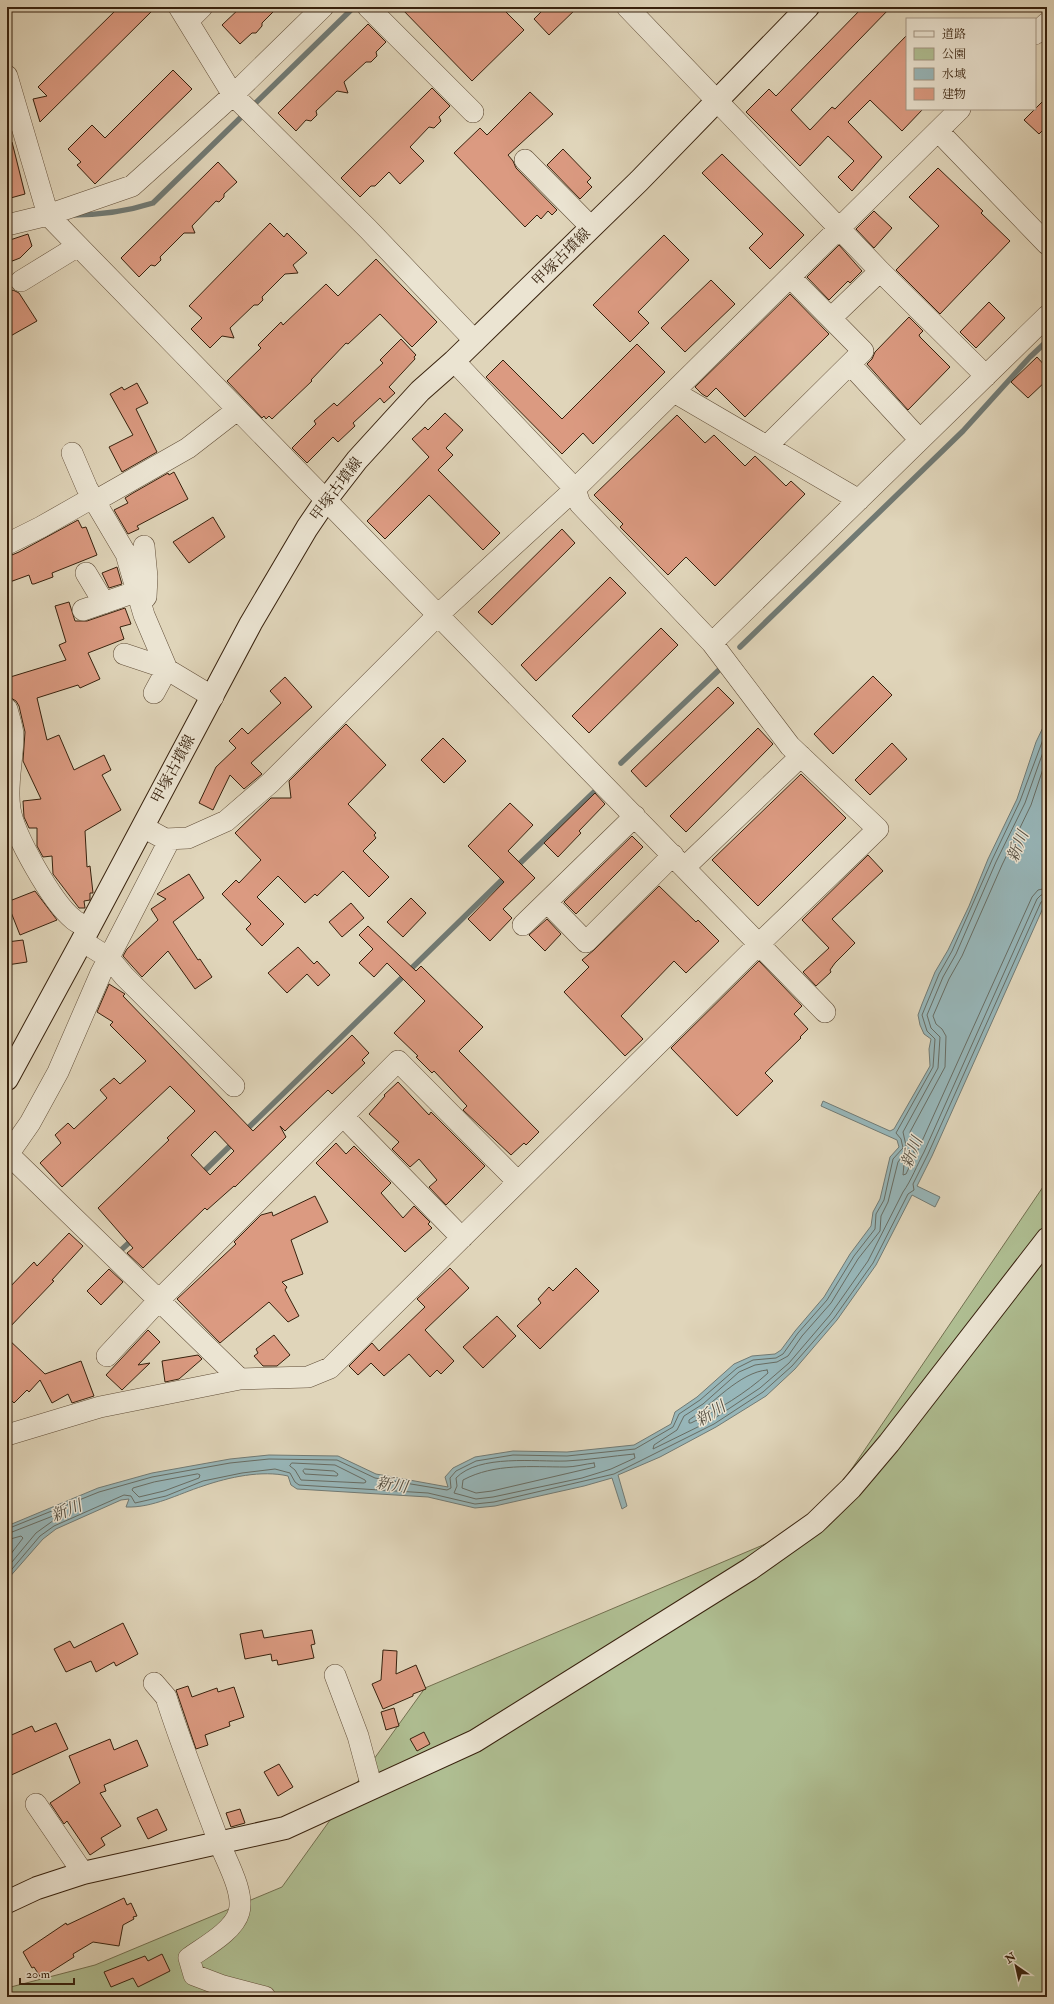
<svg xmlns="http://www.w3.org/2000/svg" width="1054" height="2004" viewBox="0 0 1054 2004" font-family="'IM FELL Double Pica','Noto Serif JP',serif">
<rect width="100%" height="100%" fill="#e0d5ba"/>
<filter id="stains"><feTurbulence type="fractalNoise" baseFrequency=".005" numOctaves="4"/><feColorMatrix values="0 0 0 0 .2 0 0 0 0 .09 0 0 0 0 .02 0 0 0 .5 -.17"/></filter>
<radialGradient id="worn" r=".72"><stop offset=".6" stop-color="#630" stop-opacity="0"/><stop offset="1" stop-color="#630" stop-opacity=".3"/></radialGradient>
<path fill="#afbe92" stroke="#737050" d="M1047 1181V1997H7V1988L95 1965 282 1887 425 1688 815 1523Z"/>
<path fill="#97b6b9" stroke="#717a74" d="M1047 719V899L932 1156 917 1186 940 1197 935 1207 912 1195 876 1265 837 1320 795 1369 766 1396 716 1427 660 1457 618 1475 627 1506 622 1509 612 1478 584 1486 495 1506 475 1508 428 1497 297 1489 291 1485 288 1476C262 1470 229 1477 203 1486 178 1494 153 1508 126 1507L129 1499 121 1500 56 1529 43 1539 7 1580V1526L98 1488 152 1473 230 1459 269 1455 338 1456 376 1474 448 1487 445 1477 453 1468 475 1457 513 1451 567 1452 634 1445 671 1424 675 1412 697 1397 734 1364 752 1356 775 1354 781 1350 795 1331 824 1297 850 1254 871 1226 873 1212 880 1199 890 1157 899 1147 897 1140 821 1106 823 1101 890 1131 894 1129 930 1066 929 1049 931 1039 924 1034 920 1025 918 1015 922 1004 935 972 948 950 969 906 988 859 1017 799 1036 742Z"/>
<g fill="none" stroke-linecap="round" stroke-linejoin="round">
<path stroke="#676c63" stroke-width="1" d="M1047 741 1025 803 996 862 956 954 943 977 927 1015 931 1028 940 1037 938 1068 903 1132 907 1150 898 1162 888 1202 881 1216 880 1231 858 1259 831 1303 802 1336 788 1356 777 1362 755 1365 739 1372 703 1404 684 1416 677 1430 654 1445 653 1449 712 1420 760 1388 789 1363 830 1315 868 1261 903 1192C911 1181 917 1165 924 1152L1037 899 1041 895 1047 894
M1047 757 1031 805 1002 865 962 956 949 979 933 1016 936 1024 942 1029 946 1036 945 1067 910 1132 914 1153 918 1150 1032 897 1038 890 1047 888
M910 1157H913V1159L906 1174 903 1175 904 1164Z
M767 1370 768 1373C746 1393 718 1410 691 1423H689V1420C713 1404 740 1372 767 1370Z
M634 1454 635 1458 611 1469 582 1478 493 1497 476 1499 454 1493 457 1486 456 1478C479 1454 536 1462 566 1461 589 1460 612 1456 634 1454Z
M292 1463 335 1465 365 1480 366 1482 364 1483 301 1480 295 1470 290 1466Z
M594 1463 595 1467 492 1491 476 1493 462 1488 463 1480C495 1463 531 1467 566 1467 575 1467 585 1464 594 1463Z
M305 1469 334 1471 338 1474 337 1476 305 1474 303 1471Z
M198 1474 200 1475 199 1478 164 1491 139 1497 132 1490 133 1488 154 1482Z
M7 1529 99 1492 152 1477 230 1463 269 1459 337 1460 375 1478 447 1490 451 1488 450 1478 456 1471 476 1461 513 1455 567 1456 635 1449 673 1427 679 1414 700 1400 737 1368 753 1360 776 1358 783 1354 798 1333 827 1300 854 1256 875 1229 876 1214 884 1200 893 1159 903 1148 901 1139 896 1133 933 1067 935 1039 927 1031 922 1015 939 974 952 951 992 860 1020 801 1047 729
M7 1534 58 1514 61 1515 36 1533 7 1568
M7 1540 21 1536 23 1538 7 1559
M7 1575 40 1536 54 1526 124 1495 131 1496 135 1503 166 1496 203 1481 242 1473 275 1469 290 1473 295 1482 299 1485 428 1493 475 1504 494 1502 614 1474 714 1424 763 1392 792 1366 834 1318 873 1263 908 1194 914 1190 913 1184 928 1154 1041 902 1047 899"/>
<path stroke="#717a74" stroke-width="5.5" d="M72 215C99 215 128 211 153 203L354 7
M740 647 963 431 1030 357 1047 341
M621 763 720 669
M515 868 594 792
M244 1132 507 875
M200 1175 234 1142
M120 1251 133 1239"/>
</g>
<path fill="#db9a81" stroke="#37210d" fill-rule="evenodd" d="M119 7H156L40 122 33 99 47 96 38 87Z
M241 7H278L262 23V26L256 33H252L240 44 222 25Z
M400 7H501L524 30 472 81Z
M546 7H578L549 35 534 19Z
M863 7H891L791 110 810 130 832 107 835 109 907 35V109H923L902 131 870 100 848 122 882 157 852 191 838 177 854 161 828 136 800 166 746 112 769 89 776 96Z
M368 24 386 42 376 52 377 56 371 62H366L344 82 348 93 337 91 316 111 317 115 311 121 306 120 296 131 278 113Z
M173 70 192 89 95 184 77 165 81 162 68 149 92 125 105 138Z
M432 88 450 106 439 117 441 121 434 128 429 127 410 147 424 161 400 184 389 172 375 186H371L360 197 341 178Z
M530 92 553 114 508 155 513 161 516 168 557 210 552 215 548 211 541 219 537 215 525 227 454 153 480 128 487 135Z
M1047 97V126L1039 134 1024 120Z
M12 142 25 194 7 199V143Z
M563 149 591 178 587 182 592 187 580 199 547 165Z
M722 154 804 235 770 269 749 248 763 234 702 173Z
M218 162 237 182 224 194V197L219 202 216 201 192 226 195 233H184L160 257 161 260 155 266 151 265 139 277 121 258Z
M938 168 983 211 981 213 1010 241 940 314 896 270 939 226 909 197Z
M874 211 892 228 874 248 856 229Z
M270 223 284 237 287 233 307 253 293 265 298 273 285 274 262 297 263 300 258 305H254L230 328 234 338 222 336 210 348 191 329 202 318 189 306Z
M28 234 32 246 20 258 7 263V241Z
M664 235 689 260 638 312 649 323 630 342 593 305Z
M839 245 862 271 850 283 848 281 829 300 807 277Z
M376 259 437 322 412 347 380 314 348 344 346 343 311 380 312 381 272 419 269 416 266 419 264 416 262 418 227 381 261 348 258 345 281 322 283 325 326 284 338 296Z
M711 280 735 304 685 352 661 328Z
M13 290 19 293 37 321 7 338V294Z
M790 294 829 334 745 417 716 388 707 397 702 394 695 387Z
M989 302 1005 318 976 348 960 332Z
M909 317 923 331 919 335 920 337 950 367 908 410 867 364 872 359 875 352Z
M401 339 416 355 414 357 415 359 389 387 395 393 384 403 380 398 353 423 355 426 338 442 333 437 307 463 292 448 316 424 314 421 334 403 337 406 383 363 380 360Z
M637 344 665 372 593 444 583 433 562 454 486 377 503 360 562 419Z
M1037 357 1047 368V380L1028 398 1011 382Z
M137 383 148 403 136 409 157 452 122 472 109 447 133 435 110 394 122 387 124 390Z
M445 413 463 430 446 448 453 455 438 470 500 533 483 550 429 495 385 539 367 521 429 457 412 439 425 427 428 430Z
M677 415 705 443 714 435 745 466 755 456 786 486 791 481 805 494 715 586 686 557 668 575 620 527 623 524 594 495Z
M174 472 188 499 137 526 139 529 128 534 114 510 128 503 125 498 133 493 168 473 169 475Z
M213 517 225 537 189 563 173 542Z
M78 520 82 528 86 527 97 555 52 573 53 577 34 584H32L29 575 7 583V557L19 552Z
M562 529 575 543 492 625 478 612Z
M117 567 122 584 109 588 102 573Z
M610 577 626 593 536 681 521 665Z
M69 602 75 621H87L125 608 131 624 120 627 124 639 88 653 100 679 80 688 78 685 37 698 47 740 59 735 74 770 104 755 111 770 102 775 121 810 85 831 87 867 90 866 93 893H90V900L84 901 85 908H79L53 874 52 856 43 857 37 846V828H29L24 817 23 801 41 799 23 761 25 732 19 706 16 701 11 698 7 687V678L66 660 59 645 66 642 55 606Z
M661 628 678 645 589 733 572 716Z
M873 676 892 695 833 754 814 734Z
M285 677 312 707 251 763 262 774 244 789 230 775 213 810 199 803 216 767 236 748 229 741 242 728 248 734 281 703 270 691Z
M718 687 734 703 646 787 631 771Z
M346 724 386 765 348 804 376 833 374 835 376 838 363 851 389 877 369 897 343 871 317 896 315 894 305 903 278 876 257 897 284 924 262 946 246 929 251 924 222 894 236 880 239 883 261 860 235 833 271 798H291L289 781Z
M758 728 773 744 686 832 670 816Z
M443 738 466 761 444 783 421 760Z
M892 743 907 759 870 795 855 780Z
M801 774 846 818 758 906 712 860Z
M595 793 605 804 579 831 581 833 558 857 544 843Z
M510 803 533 825 508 851 535 878 503 909 512 918 490 941 468 919 504 882 468 846Z
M632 836 643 847 576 914 564 902Z
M868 855 883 871 832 919 855 943 835 963 830 970 831 972 816 986 803 972 829 948 802 920Z
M189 874 204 898 173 922 198 960 200 959 212 977 195 989 168 951 142 977 123 956 127 949 158 920 151 909 166 899 157 894Z
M659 886 696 922 698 920 719 941 686 973 674 961 621 1016 643 1039 625 1056 564 992 589 967 582 960 594 950Z
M35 891 57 920 20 935 7 902Z
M411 898 426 913 403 937 387 922Z
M351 903 364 918 342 937 329 922Z
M547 919 561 934 545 951 529 935Z
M368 926 416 971 421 966 483 1027 459 1051 539 1132 526 1145 524 1143 511 1155 463 1110 467 1106 434 1071 432 1073 416 1057 418 1056 394 1033 425 1001 387 963 374 977 359 963 373 949 359 935Z
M23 940 27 962 7 965V942Z
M298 947 314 964 317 961 330 975 318 986 307 974 287 993 268 973Z
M759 961 802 1006 794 1014 808 1029 800 1037 801 1038 765 1073 773 1081 737 1116 671 1048Z
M109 984 125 994 123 996 253 1131 352 1035 369 1053 362 1060 365 1063 332 1094 328 1090 285 1131 280 1126 286 1137 235 1187 234 1186 207 1210 205 1208 143 1268 127 1253 133 1248 98 1208 169 1140 167 1138 195 1111 170 1086 62 1187 40 1163 61 1143 55 1135 68 1123 74 1129 107 1098 100 1090 114 1078 120 1084 146 1061 110 1025 113 1022 97 1012ZM215 1131 234 1151 210 1175 191 1155Z
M398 1082 429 1115 431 1112 485 1166 446 1205 429 1187 437 1180 419 1159 410 1167 392 1149 399 1142 369 1114 385 1096 384 1095Z
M336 1143 346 1154 354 1146 391 1183 381 1193 403 1218 414 1206 430 1222 428 1224 432 1228 405 1252 316 1163Z
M315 1196 328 1222 291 1240 303 1274 282 1282 287 1287 285 1290 299 1316 288 1322 269 1302 220 1343 177 1299 236 1244 234 1242 261 1215 272 1212 273 1216Z
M69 1233 83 1246 52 1280 54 1281 7 1330V1290L34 1262 37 1266Z
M450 1268 469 1288 425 1330 454 1361 441 1374 437 1370 430 1377 409 1354 384 1376 371 1363 358 1375 349 1366 372 1343 379 1351 425 1307 417 1299Z
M576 1268 599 1291 540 1349 517 1326 541 1303 538 1299 549 1287 553 1291Z
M109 1269 123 1282 101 1305 87 1291Z
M497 1316 516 1336 483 1368 463 1347Z
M148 1330 160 1342 138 1365 150 1363 122 1390 106 1375Z
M274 1335 290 1355 277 1366H263L254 1356 258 1353 256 1349Z
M7 1338 45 1374 81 1361 94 1396 72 1403 68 1394 52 1403 40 1380 29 1392 27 1390 14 1403 7 1396Z
M198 1355 202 1359 179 1379 165 1382 162 1361Z
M123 1623 138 1654 116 1666 114 1662 96 1672 91 1661 66 1672 54 1649 70 1641 74 1648Z
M262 1630 264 1638 312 1630 315 1644 311 1645 314 1658 278 1665 277 1660 272 1661 271 1654 245 1659 240 1634Z
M383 1650 397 1651 396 1674 416 1665 426 1689 413 1694V1696L383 1709 372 1684 381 1680Z
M188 1686 192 1697 217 1688 218 1692 234 1687 244 1717 229 1722 230 1726 205 1735 208 1745 196 1749 176 1690Z
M394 1708 399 1726 386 1730 381 1712Z
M56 1723 68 1749 7 1777V1737L32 1726 35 1732Z
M424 1732 430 1744 417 1751 410 1739Z
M110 1739 114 1750 137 1740 148 1766 104 1785 106 1791 100 1793 121 1826 101 1838 105 1845 90 1855 67 1821 64 1824 50 1803 80 1783 69 1756Z
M279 1764 293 1787 278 1796 264 1772Z
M157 1809 167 1830 148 1839 137 1818Z
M240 1809 245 1823 231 1827 226 1813Z
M124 1898 127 1905 131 1903 137 1916 133 1917 134 1919 123 1925 119 1946 93 1942 73 1954 74 1957 41 1978 34 1967 32 1968 23 1952 66 1923 67 1925Z
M162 1954 170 1971 138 1987 133 1978 111 1987 104 1972 145 1956 148 1961Z"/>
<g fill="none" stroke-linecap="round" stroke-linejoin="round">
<g stroke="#614e38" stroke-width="22">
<path id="street" d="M179 7 233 95 368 229 475 341
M368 7 473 112
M627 7 880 271 986 376
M188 21 202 7
M1035 34 1047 23
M7 76 48 215 825 1012
M938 131 1047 244
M525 160 591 227
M7 225 48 215 132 186 233 95 323 7
M21 281 78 246
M831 318 880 271
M850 364 920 440
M674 392 859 500
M767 446 863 351 790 277
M72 453 87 488 126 554 144 615 167 669 154 693
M7 544 41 527 85 502 95 501 188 448 237 410
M144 546 147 577 146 597
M86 573 104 603
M83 610 138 591
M712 643 1047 316
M124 654 163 667 213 697
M7 709C9 718 13 727 13 736 13 760 6 785 10 809 14 835 52 902 73 919 77 923 84 925 89 928
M143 827 165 839 188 838 226 821 270 783 439 614 575 489 960 109
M685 867 801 756
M547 902 586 942 673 855
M523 925 635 816
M82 941 109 958 124 976 234 1086
M343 1116 462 1238
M7 1153 240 1379
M7 1156 30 1123 58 1072 101 973 170 839
M107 1356 159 1300 398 1061 518 1182
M7 1435 100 1407 240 1379 308 1377 330 1368 759 944 878 829 790 746 712 643 580 504 575 489 454 361
M335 1675 358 1736 372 1788
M154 1683 166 1697C181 1745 200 1791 217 1837 224 1857 245 1891 239 1912 234 1931 204 1947 189 1958L194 1975 223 1986 265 1997
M36 1804 83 1873"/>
</g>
<g stroke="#37210d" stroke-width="24">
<path id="secondary" d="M7 1079 82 941 251 623 307 528 326 500 357 460 420 391 454 361 639 181 808 7
M7 1902 37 1888 83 1873 285 1828 475 1741 750 1569 815 1523 851 1488 889 1443 1047 1239"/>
</g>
<use href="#street" stroke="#ebe4d2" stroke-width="21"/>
<use href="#secondary" stroke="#ebe4d2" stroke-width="22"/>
</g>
<g text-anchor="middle" stroke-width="3" stroke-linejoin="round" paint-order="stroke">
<g font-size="15" fill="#37210d" stroke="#ebe4d2">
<text transform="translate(561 257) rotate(-45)" y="5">甲塚古墳線</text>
<text transform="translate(336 489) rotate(-53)" y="5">甲塚古墳線</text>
<text transform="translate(173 769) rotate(-62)" y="5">甲塚古墳線</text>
</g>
<g font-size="16" font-style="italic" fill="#544e41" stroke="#ebe4d2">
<text transform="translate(1017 846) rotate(-68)" y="6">新川</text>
<text transform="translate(911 1152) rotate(-68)" y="6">新川</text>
<text transform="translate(710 1413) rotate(-32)" y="6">新川</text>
<text transform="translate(392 1484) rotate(9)" y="6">新川</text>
<text transform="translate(66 1510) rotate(-22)" y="6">新川</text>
</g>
</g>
<rect width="1054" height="2004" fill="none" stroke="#e0d5ba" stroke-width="24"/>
<rect x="8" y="8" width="1038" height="1988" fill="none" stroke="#37210d" stroke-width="2"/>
<rect x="12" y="12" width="1030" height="1980" fill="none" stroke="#37210d"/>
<rect x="906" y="18" width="130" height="92" fill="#ebe4d2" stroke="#a39683"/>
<rect x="914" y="31" width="20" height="6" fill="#ebe4d2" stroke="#a39683"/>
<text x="942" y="38" font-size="12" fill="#37210d">道路</text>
<rect x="914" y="48" width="20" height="12" fill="#afbe92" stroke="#a39683"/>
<text x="942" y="58" font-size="12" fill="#37210d">公園</text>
<rect x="914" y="68" width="20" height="12" fill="#97b6b9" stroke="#a39683"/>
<text x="942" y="78" font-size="12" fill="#37210d">水域</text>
<rect x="914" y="88" width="20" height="12" fill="#db9a81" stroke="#a39683"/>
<text x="942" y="98" font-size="12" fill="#37210d">建物</text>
<g transform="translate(1016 1966) rotate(326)" stroke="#ebe4d2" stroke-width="3" paint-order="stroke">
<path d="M0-3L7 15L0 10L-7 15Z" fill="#37210d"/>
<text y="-6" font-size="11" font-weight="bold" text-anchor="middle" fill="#37210d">N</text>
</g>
<path d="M20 1978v6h54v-6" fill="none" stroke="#37210d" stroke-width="2"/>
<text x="26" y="1978" font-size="12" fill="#37210d" stroke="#ebe4d2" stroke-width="3" paint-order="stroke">20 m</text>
<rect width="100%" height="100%" filter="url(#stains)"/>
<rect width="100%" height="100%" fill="url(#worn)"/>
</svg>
